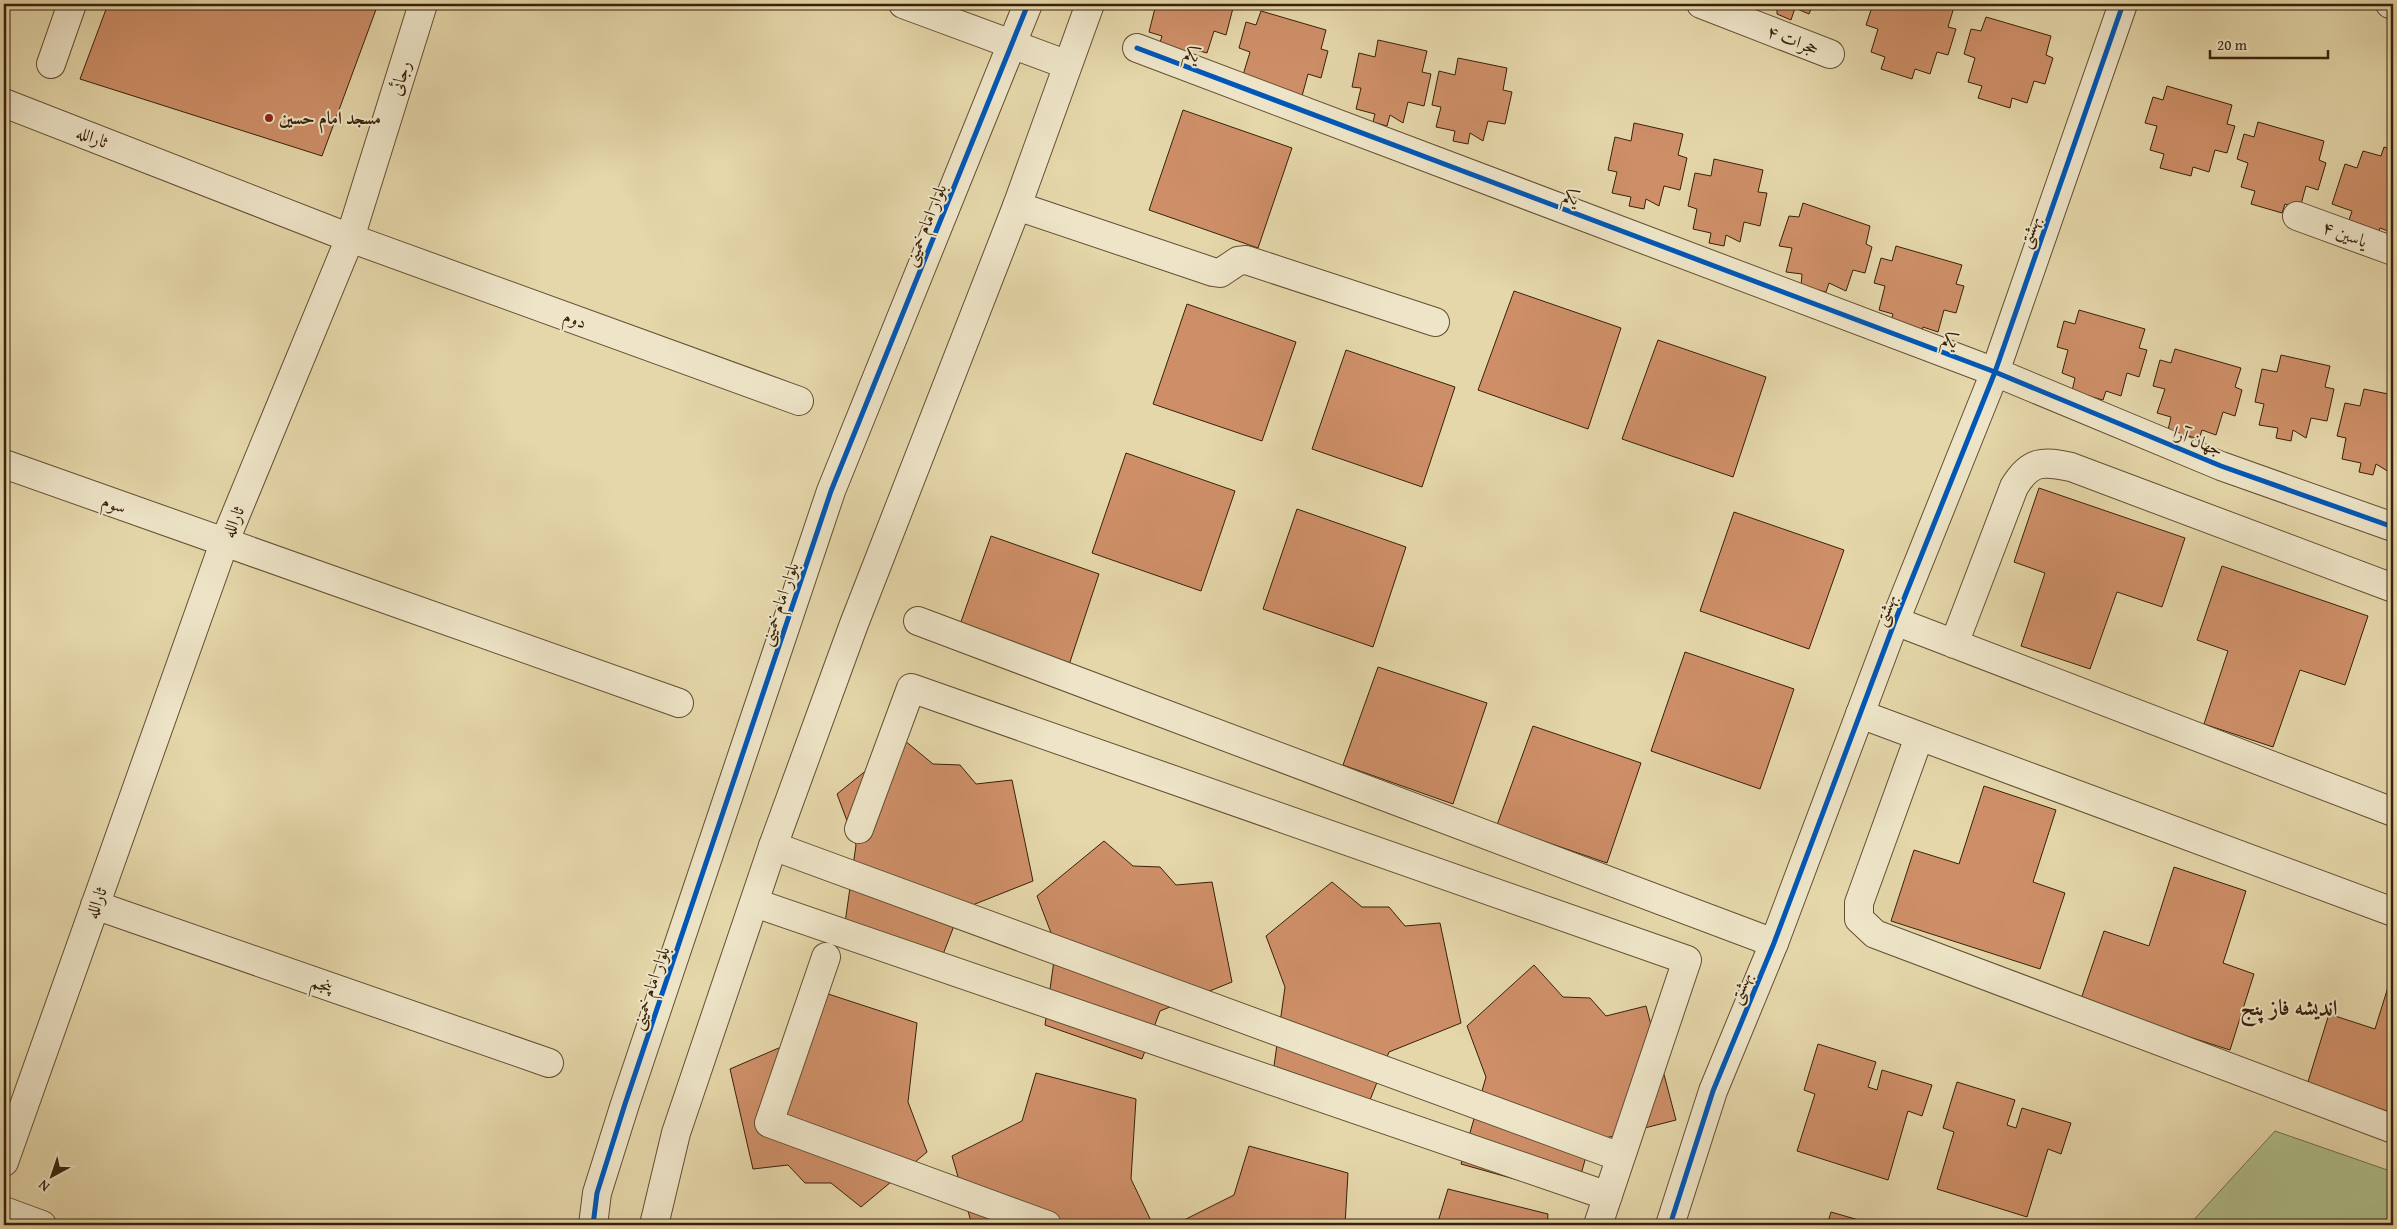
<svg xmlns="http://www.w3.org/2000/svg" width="2397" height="1229" viewBox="0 0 2397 1229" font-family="'Gentium Book Plus',Amiri,serif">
<rect width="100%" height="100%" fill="#e5d7aa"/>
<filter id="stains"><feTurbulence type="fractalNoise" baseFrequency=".004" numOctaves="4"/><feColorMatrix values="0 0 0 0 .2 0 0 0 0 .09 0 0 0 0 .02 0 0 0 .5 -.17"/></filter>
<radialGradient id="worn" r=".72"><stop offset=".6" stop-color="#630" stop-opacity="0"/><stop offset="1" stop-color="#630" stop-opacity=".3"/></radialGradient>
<path fill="#b0bf8c" stroke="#74704b" d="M2275 1131 2393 1172V1225H2189Z"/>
<path fill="#ce8f68" stroke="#38210a" d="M108 4H378L322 156 80 79Z
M1144 4H1227L1226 6 1233 8 1226 35 1214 31 1207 53 1192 49 1190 58 1158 49 1162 36 1149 32 1155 8Z
M1770 4H1813L1809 14 1795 8 1791 20 1777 14V6Z
M1818 4H1835L1833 10Z
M1873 4H1941L1954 7 1948 27 1956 29 1948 55 1937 52 1930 74 1915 69 1912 79 1881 69 1885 57 1871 52 1878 29 1866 25Z
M1261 11 1326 30 1321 49 1328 51 1321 78 1308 74 1302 96 1253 92 1257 79 1243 75 1250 52 1239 48 1246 22 1256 25Z
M1986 17 2051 36 2046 55 2053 58 2045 84 2034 81 2027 103 2012 98 2010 108 1978 98 1982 86 1968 82 1975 58 1964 54 1971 29 1981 31Z
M1378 40 1427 51 1422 72 1431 74 1424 106 1408 102 1403 123 1390 115 1387 126 1373 122 1375 114 1356 109 1361 88 1352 87 1359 53 1375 57Z
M1458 58 1507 68 1503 90 1512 92 1505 124 1488 121 1483 141 1470 133 1468 144 1453 141 1455 131 1436 127 1441 107 1432 105 1439 71 1455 75Z
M2167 86 2232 105 2227 124 2235 126 2227 153 2215 150 2209 172 2193 167 2191 176 2160 168 2164 154 2150 150 2157 126 2145 123 2153 97 2163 100Z
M1183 110 1292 148 1258 248 1149 210Z
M2258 122 2324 141 2319 160 2326 163 2318 190 2306 186 2300 208 2285 204 2282 213 2251 204 2255 191 2241 187 2248 163 2237 159 2244 134 2254 137Z
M1634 123 1683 134 1678 155 1687 158 1680 190 1664 186 1659 206 1646 199 1644 209 1629 206 1631 197 1612 193 1617 172 1608 170 1615 137 1631 141Z
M2384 147 2393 150V233L2380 228 2376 240 2363 236 2366 226 2349 220 2352 211 2332 204 2345 164 2357 168 2363 151 2381 156Z
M1714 159 1763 170 1758 192 1767 193 1760 226 1744 222 1740 242 1726 235 1724 246 1709 243 1711 233 1693 229 1697 209 1688 206 1695 173 1711 176Z
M1803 203 1870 226 1866 244 1872 247 1865 273 1853 270 1846 291 1829 283 1826 292 1801 286 1802 274 1786 272 1792 248 1779 246 1789 216 1799 217Z
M1896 246 1962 265 1956 284 1964 286 1956 313 1944 310 1938 332 1923 327 1920 337 1889 328 1893 314 1879 310 1885 286 1874 283 1881 258 1892 261Z
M1514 291 1621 328 1588 429 1478 390Z
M1187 304 1296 342 1262 441 1153 404Z
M2079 310 2145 329 2139 348 2147 350 2139 377 2127 373 2121 396 2106 391 2103 400 2072 391 2075 378 2062 373 2068 350 2057 347 2064 321 2075 324Z
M1658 340 1766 377 1733 477 1622 439Z
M2175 349 2241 368 2235 387 2242 390 2235 416 2223 412 2216 435 2202 430 2199 439 2168 430 2171 417 2157 413 2165 389 2153 386 2160 360 2171 363Z
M1346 350 1455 387 1422 487 1312 449Z
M2281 355 2330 366 2325 387 2334 389 2327 421 2311 418 2306 438 2293 430 2291 441 2276 438 2278 428 2259 425 2264 404 2255 402 2262 369 2277 372Z
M2364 389 2393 395V452L2389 472 2376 464 2373 475 2359 472 2361 463 2342 459 2346 438 2337 436 2345 403 2360 406Z
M1126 453 1235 491 1201 591 1092 553Z
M2039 488 2185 538 2162 607 2117 592 2090 669 2021 646 2045 573 2014 562Z
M1297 509 1406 547 1373 647 1263 609Z
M1734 512 1844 550 1809 649 1700 611Z
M991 536 1099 574 1066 674 956 636Z
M2222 566 2368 616 2345 685 2300 670 2273 747 2204 724 2228 651 2197 640Z
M1685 652 1794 689 1760 789 1651 751Z
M1378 667 1487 703 1453 804 1343 765Z
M1533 726 1641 763 1607 863 1497 825Z
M904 740 933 764 960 765 976 784 1012 780 1033 881 960 910 942 957 845 923 856 845 837 794Z
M1984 786 2056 810 2033 882 2065 893 2040 969 1891 921 1914 850 1959 864Z
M1104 841 1133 866 1160 867 1176 885 1212 882 1232 982 1160 1011 1142 1059 1045 1025 1056 946 1037 896Z
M2174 867 2246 891 2223 963 2254 974 2230 1050 2080 1002 2104 931 2149 946Z
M1332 882 1362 907H1389L1405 926 1440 923 1461 1023 1389 1052 1370 1100 1274 1066 1285 987 1266 936Z
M1534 965 1563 997 1590 998 1606 1016 1646 1006 1676 1120 1590 1142 1575 1196 1461 1164 1486 1077 1467 1026Z
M2393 971V1113L2307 1085 2329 1014 2375 1029Z
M819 991 917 1023 908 1102 927 1152 861 1207 831 1183H805L788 1165 753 1169 730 1069 802 1038Z
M1818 1044 1876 1062 1868 1087 1877 1090 1882 1070 1932 1085 1922 1116 1908 1111 1888 1180 1797 1151 1815 1094 1804 1090Z
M1036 1073 1136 1099 1131 1179 1153 1225H972L952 1156 1022 1121Z
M1957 1082 2015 1100 2007 1125 2016 1128 2022 1108 2071 1123 2061 1154 2048 1149 2027 1217 1937 1189 1954 1132 1943 1128Z
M1249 1146 1348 1173 1345 1225H1174L1234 1195Z
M1448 1189 1548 1214 1547 1225H1437Z
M1831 1212 1876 1225H1827Z
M794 1221 811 1225H793Z"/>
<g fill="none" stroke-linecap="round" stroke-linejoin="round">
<g stroke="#634e32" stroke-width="30">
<path id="minor" d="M1701 4 1830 54
M2390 4 2393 5
M1137 48 1995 372 2221 466 2393 527
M51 64 72 4
M4 103 350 238 799 401
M1017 206 1213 272 1220 273 1238 261 1246 260 1435 322
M2297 216 2393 251
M4 464 679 703
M918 621 1774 943
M1895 621 2393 812
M1954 644 2014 487C2030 460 2043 461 2071 467L2393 588
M1860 714 2393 912
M1919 737 1859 903V919L1875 934 2393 1129
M859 829 911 688 1687 960 1598 1225
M773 846 1620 1157
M755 903 1608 1196
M95 905 549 1063
M826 957 769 1123 1047 1225
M4 1162 224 543 350 238 423 4
M4 1211 42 1225"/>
</g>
<g stroke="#634e32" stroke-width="30">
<path id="tertiary" d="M903 4 1068 65
M593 1225 597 1193 625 1104 831 491 1028 4
M654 1225 676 1133 773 846 854 624 1017 206 1090 4
M1670 1225 1713 1091 1774 943 1895 621 1995 372 2123 4"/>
</g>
<use href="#minor" stroke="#eee5c8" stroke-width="28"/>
<use href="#tertiary" stroke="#eee5c8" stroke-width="28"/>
<g stroke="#eee5c8" stroke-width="8">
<path id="cycleway" d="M1137 48 1995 372 2221 466 2393 527
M593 1225 597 1193 625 1104 831 491 1028 4
M1670 1225 1713 1091 1774 943 1895 621 1995 372 2123 4"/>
</g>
<use href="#cycleway" stroke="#0057b8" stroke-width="5"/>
</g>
<circle fill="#8f2418" stroke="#eee5c8" stroke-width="2" cx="269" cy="118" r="5"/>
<g text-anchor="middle" stroke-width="4" stroke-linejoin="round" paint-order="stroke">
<g font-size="18" fill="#38210a" stroke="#eee5c8">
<text transform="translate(1793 40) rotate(21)" y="6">حجرات ۴</text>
<text transform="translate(1192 54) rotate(21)" y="6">یکم</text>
<text transform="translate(400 78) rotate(-73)" y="6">رجائی</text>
<text transform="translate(92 137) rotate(21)" y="6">ثارالله</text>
<text transform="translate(1571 197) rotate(21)" y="6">یکم</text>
<text transform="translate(925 225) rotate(-68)" y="6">بلوار امام خمینی</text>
<text transform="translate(2029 232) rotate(-71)" y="6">بهشتی</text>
<text transform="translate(2345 234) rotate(20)" y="6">یاسین ۴</text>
<text transform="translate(575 319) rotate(20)" y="6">دوم</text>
<text transform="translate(1950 340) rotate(21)" y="6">یکم</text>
<text transform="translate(2198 441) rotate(22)" y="6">جهان آرا</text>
<text transform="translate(114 504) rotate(20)" y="6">سوم</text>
<text transform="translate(233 522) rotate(-68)" y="6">ثارالله</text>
<text transform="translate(779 604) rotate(-71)" y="6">بلوار امام خمینی</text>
<text transform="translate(1885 610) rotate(-69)" y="6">بهشتی</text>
<text transform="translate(96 903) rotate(-70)" y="6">ثارالله</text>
<text transform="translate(322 984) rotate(19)" y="6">پنجم</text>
<text transform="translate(650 988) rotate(-71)" y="6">بلوار امام خمینی</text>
<text transform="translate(1740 988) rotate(-68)" y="6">بهشتی</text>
</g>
<g font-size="18" font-weight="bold" fill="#38210a" stroke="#eee5c8" text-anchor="start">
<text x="279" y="124">مسجد امام حسین</text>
</g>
<g font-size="22" font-weight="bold" fill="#38210a" stroke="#eee5c8">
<text x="2289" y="1015">اندیشه فاز پنج</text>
</g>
</g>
<rect width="2397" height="1229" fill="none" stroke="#e5d7aa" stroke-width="20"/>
<rect x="5" y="5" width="2387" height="1219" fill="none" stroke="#38210a" stroke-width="2.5"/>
<rect x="10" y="10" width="2377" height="1209" fill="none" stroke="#38210a"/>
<g transform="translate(52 1176) rotate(220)" stroke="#eee5c8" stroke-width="4" paint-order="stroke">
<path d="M0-4L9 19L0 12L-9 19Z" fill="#38210a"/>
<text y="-8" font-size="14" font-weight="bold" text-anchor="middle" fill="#38210a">N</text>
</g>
<path d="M2210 50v8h118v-8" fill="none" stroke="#38210a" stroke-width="2.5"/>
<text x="2217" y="50" font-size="15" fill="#38210a" stroke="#eee5c8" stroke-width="4" paint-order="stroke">20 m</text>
<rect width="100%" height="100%" filter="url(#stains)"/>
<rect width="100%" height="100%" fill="url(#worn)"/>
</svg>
